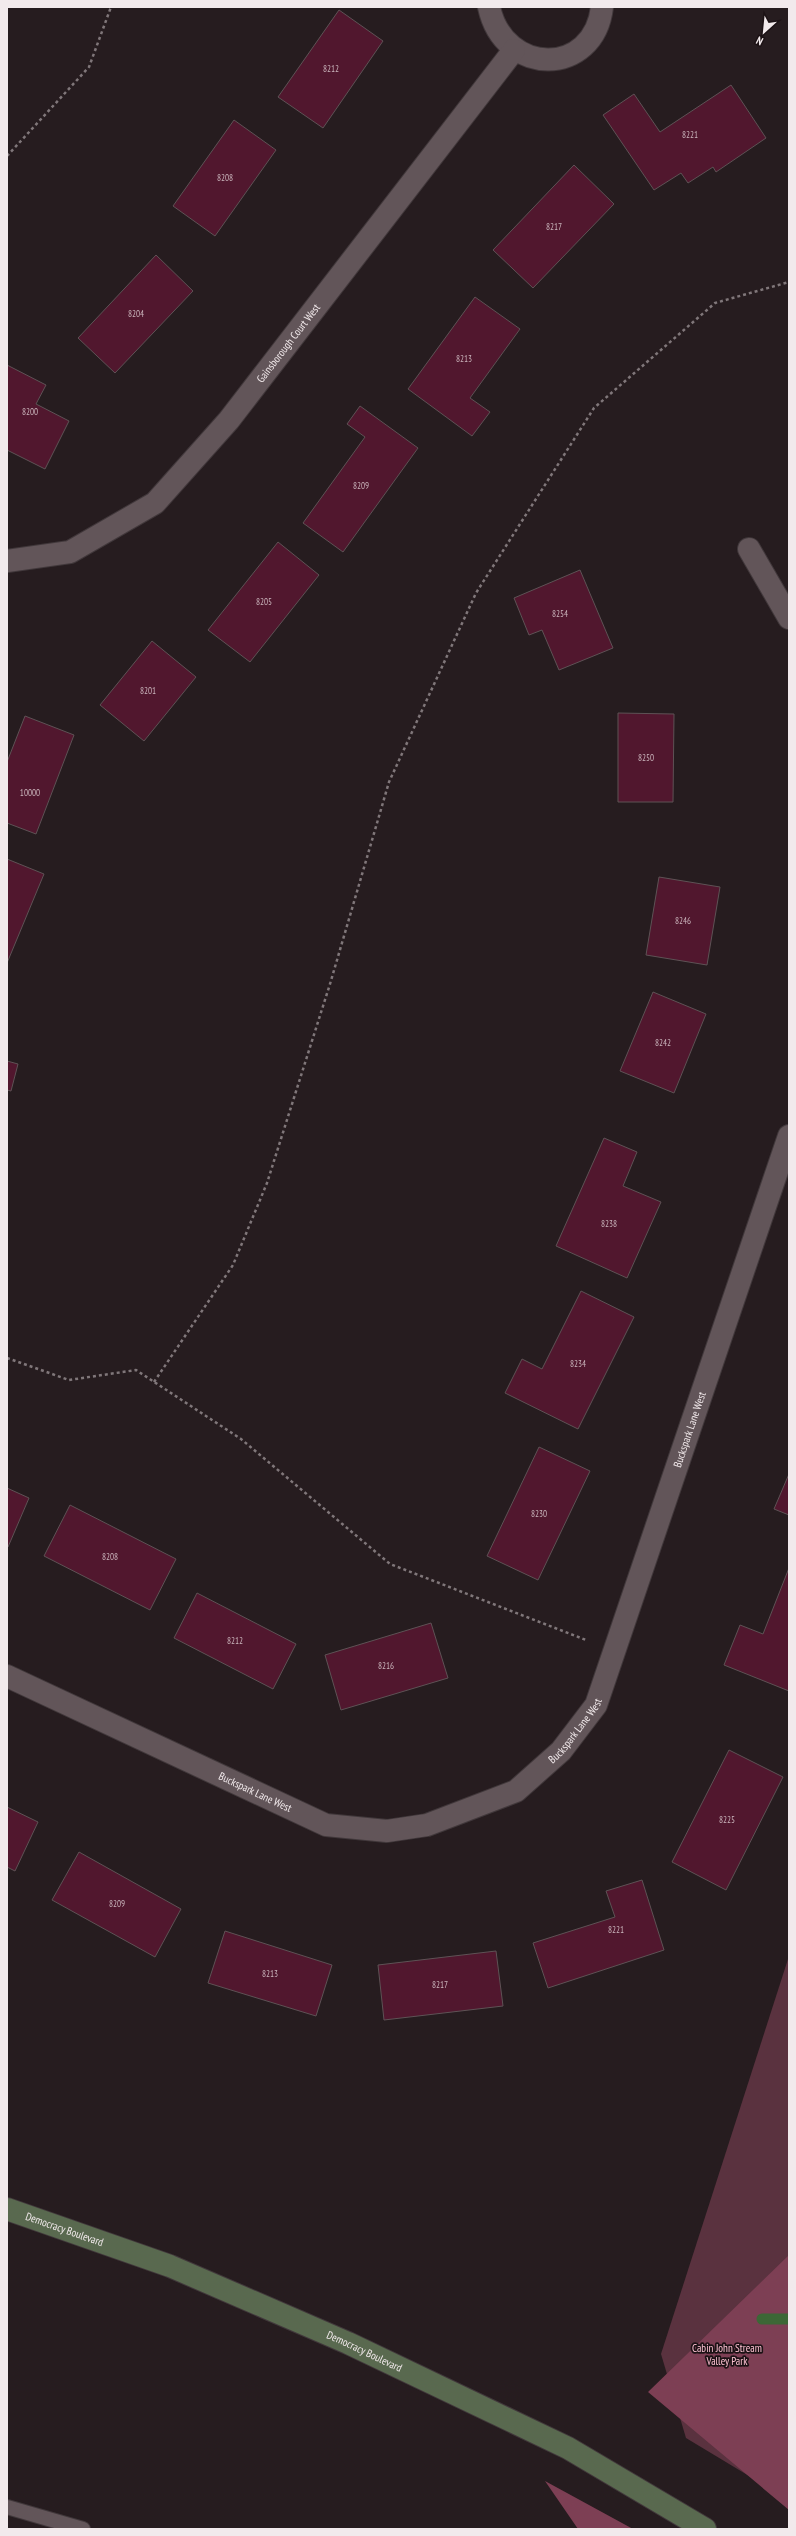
<svg xmlns="http://www.w3.org/2000/svg" width="796" height="2536" viewBox="0 0 796 2536" font-family="'PT Sans Narrow',sans-serif">
<rect width="100%" height="100%" fill="#261c1f"/>
<path fill="#5a323f" d="M789 1956V2500L686 2438 661 2354Z"/>
<path fill="#7d3f54" d="M789 2255V2510L648 2392Z
M545 2481 633 2529H578Z"/>
<g fill="none" stroke-linecap="round" stroke-linejoin="round">
<path stroke="#3c6736" stroke-width="11" d="M762 2319H789"/>
</g>
<path fill="#51172e" stroke="#5e5255" d="M339 10 383 41 323 128 278 97Z
M731 85 766 138 716 172 713 167 688 183 681 173 654 190 603 115 634 94 660 132Z
M234 120 276 150 215 236 173 206Z
M574 165 614 204 533 288 493 250Z
M156 255 193 291 115 373 78 338Z
M475 297 520 329 470 398 490 412 472 436 408 389Z
M7 365 46 385 36 404 69 421 45 469 7 450Z
M360 406 418 448 343 552 303 523 365 437 347 424Z
M278 542 319 575 250 662 208 630Z
M580 570 613 648 559 670 542 630 529 635 514 598Z
M152 641 196 677 144 741 100 705Z
M618 713 674 714 673 802H618Z
M25 716 74 735 36 834 7 823V762Z
M7 859 44 874 7 963Z
M659 877 720 887 707 965 646 955Z
M653 992 706 1014 674 1093 620 1071Z
M7 1061 18 1064 11 1091 7 1090Z
M604 1138 637 1152 623 1186 661 1202 627 1278 556 1246Z
M581 1291 634 1317 578 1429 505 1393 522 1359 542 1369Z
M539 1447 590 1471 538 1580 487 1556Z
M789 1474V1515L774 1509Z
M7 1488 29 1498 8 1547H7Z
M70 1505 176 1559 150 1610 44 1556Z
M789 1568V1691L724 1665 740 1625 763 1634Z
M197 1593 296 1644 273 1689 174 1638Z
M431 1623 448 1678 341 1710 325 1655Z
M729 1750 783 1777 726 1890 672 1862Z
M7 1807 38 1822 15 1871 7 1867Z
M79 1852 181 1909 155 1957 52 1900Z
M642 1880 664 1950 548 1988 533 1943 615 1917 606 1891Z
M225 1931 332 1965 316 2016 208 1983Z
M496 1951 503 2006 384 2020 378 1965Z"/>
<g fill="none" stroke-linecap="round" stroke-linejoin="round">
<g stroke="#41383b" stroke-width="16">
<path id="lane" d="M7 2507 83 2529"/>
</g>
<g stroke="#41383b" stroke-width="24">
<g id="street">
<path d="M489 7C504 77 594 77 602 7"/>
<path d="M749 549 789 618"/>
<path id="s1" d="M7 561 70 552 155 503 229 420 514 50"/>
<path id="s2" d="M7 1676 326 1825 387 1831 427 1825 516 1791 561 1751 596 1705 789 1136"/>
</g>
</g>
<g stroke="#41383b" stroke-width="24">
<g id="secondary">
<path id="s3" d="M7 2209 170 2266 348 2343 568 2448 705 2529"/>
</g>
</g>
<path stroke="#80777a" stroke-width="2.5" stroke-dasharray="3 3" stroke-linecap="butt" d="M7 156 89 67 111 7
M7 1358 69 1380 136 1370 241 1439 390 1564 586 1640
M154 1382 233 1265 267 1183 330 984 389 782 476 593 594 408 715 303 789 282"/>
<use href="#lane" stroke="#625559" stroke-width="14"/>
<use href="#street" stroke="#625559" stroke-width="22"/>
<use href="#secondary" stroke="#59694f" stroke-width="22"/>
</g>
<g text-anchor="middle" stroke-width="3.5" stroke-linejoin="round" paint-order="stroke">
<g font-size="9" fill="#cab5bc">
<text x="331" y="72">8212</text>
<text x="690" y="138">8221</text>
<text x="225" y="181">8208</text>
<text x="554" y="230">8217</text>
<text x="136" y="317">8204</text>
<text x="464" y="362">8213</text>
<text x="30" y="415">8200</text>
<text x="361" y="489">8209</text>
<text x="264" y="605">8205</text>
<text x="560" y="617">8254</text>
<text x="148" y="694">8201</text>
<text x="646" y="761">8250</text>
<text x="30" y="796">10000</text>
<text x="683" y="924">8246</text>
<text x="663" y="1046">8242</text>
<text x="609" y="1227">8238</text>
<text x="578" y="1367">8234</text>
<text x="539" y="1517">8230</text>
<text x="110" y="1560">8208</text>
<text x="235" y="1644">8212</text>
<text x="386" y="1669">8216</text>
<text x="727" y="1823">8225</text>
<text x="117" y="1907">8209</text>
<text x="616" y="1933">8221</text>
<text x="270" y="1977">8213</text>
<text x="440" y="1988">8217</text>
</g>
<g font-size="11" fill="#f2eaec" stroke="#1c1215">
<text dy="4" stroke="none"><textPath href="#s1" startOffset="370">Gainsborough Court West</textPath></text>
<text dy="4" stroke="none"><textPath href="#s2" startOffset="958">Buckspark Lane West</textPath></text>
<text dy="4" stroke="none"><textPath href="#s2" startOffset="634">Buckspark Lane West</textPath></text>
<text dy="4" stroke="none"><textPath href="#s2" startOffset="274">Buckspark Lane West</textPath></text>
<text dy="4" stroke="none"><textPath href="#s3" startOffset="61">Democracy Boulevard</textPath></text>
<text dy="4" stroke="none"><textPath href="#s3" startOffset="385">Democracy Boulevard</textPath></text>
</g>
<g font-size="11" fill="#fec2d3" stroke="#1c1215">
<text x="727" y="2352">Cabin John Stream<tspan x="727" dy="13">Valley Park</tspan></text>
</g>
</g>
<rect width="796" height="2536" fill="none" stroke="#f2eaec" stroke-width="16"/>
<g transform="translate(764 32) rotate(207)" stroke="#1c1215" stroke-width="3" paint-order="stroke">
<path d="M0-3L7 15L0 10L-7 15Z" fill="#f2eaec"/>
<text y="-6" font-size="11" font-weight="bold" text-anchor="middle" fill="#f2eaec">N</text>
</g>
</svg>
